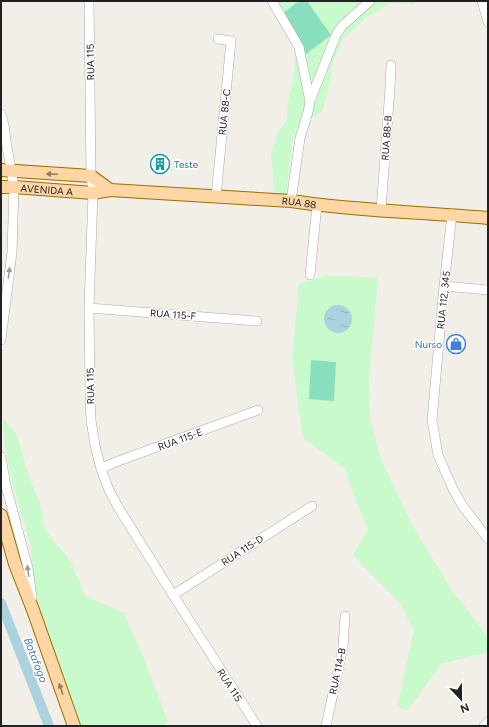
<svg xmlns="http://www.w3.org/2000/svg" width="489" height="727" viewBox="0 0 489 727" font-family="Figtree,sans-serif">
<defs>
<pattern id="water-ripples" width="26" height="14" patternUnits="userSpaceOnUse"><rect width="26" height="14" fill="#aad3df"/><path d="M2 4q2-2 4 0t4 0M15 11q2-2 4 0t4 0" fill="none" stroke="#92b5bf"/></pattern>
</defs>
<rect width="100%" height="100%" fill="#f2efe9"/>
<path fill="#c8facc" d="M267 1H414V4L391 3 366 18 343 39 333 62 328 92 322 112 297 127 292 143 286 194 274 192 271 152 279 130 287 121 288 103 294 74 295 50 286 24Z
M325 276H348L378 278 369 377 370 419 381 458 391 481 415 530 452 590 488 637V652L441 664 408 710 397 706 414 631 399 601 360 562 353 554 368 530 355 499 345 469 303 438 292 358 299 284Z
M3 418 17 435 29 478 40 502 45 530 71 562 85 596 124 613 143 656 168 721 162 726H74L33 610 31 547 10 473 5 445Z"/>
<path fill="#88e0be" d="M299 1H307L331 35 306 54 279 16Z
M311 360 336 362 334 401 309 399Z"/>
<path fill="url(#water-ripples)" d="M324 319a14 14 0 1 1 28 0a14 14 0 1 1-28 0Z"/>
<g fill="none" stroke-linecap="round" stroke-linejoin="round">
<path stroke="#aad3df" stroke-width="10" d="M1 603 49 726"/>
<g stroke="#a9a9a9" stroke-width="10">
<path id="minor" d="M89 1 91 176 93 193 89 308 90 390 91 420 95 445 101 469 109 490 118 507 173 595 257 726
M272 1 299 47 310 101
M482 1 488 22
M1 114 4 125 6 141 14 187 12 252 1 340
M216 197 231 41 218 39
M291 201 300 138 308 112 310 101 336 35 342 26 370 1
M381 210 390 88 391 65
M452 214 444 286 432 420 438 455 453 489 462 505 488 539
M310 275 317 205
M444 286 488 290
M89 308 257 321
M1 457 6 486 28 568 32 598
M101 469 113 463 258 410
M173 595 312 506
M326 726 343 647 345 616
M484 726 488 722"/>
</g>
<g stroke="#a06b00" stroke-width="14">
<g id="major">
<path d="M1 170 91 176 110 190"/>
<path id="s1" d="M1 187H14L93 193 110 190 291 201C356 211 422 212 488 218"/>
<path d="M1 515 15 564 33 610 74 726"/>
</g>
</g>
<use href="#minor" stroke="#fff" stroke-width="9"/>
<use href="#major" stroke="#fcd6a4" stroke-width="12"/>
</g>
<defs><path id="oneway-solid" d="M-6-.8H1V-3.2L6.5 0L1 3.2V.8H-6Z"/></defs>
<g fill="#8f7c63">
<use href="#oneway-solid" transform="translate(52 174) rotate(-177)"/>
<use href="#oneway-solid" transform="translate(61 689) rotate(-109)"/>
</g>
<g fill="#9c9c9c">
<use href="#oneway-solid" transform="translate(9 273) rotate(-82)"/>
<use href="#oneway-solid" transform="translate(28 571) rotate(-99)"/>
</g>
<defs>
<g id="building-ring" transform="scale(1)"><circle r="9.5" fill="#fff" stroke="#0f9aa8" stroke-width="1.5"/><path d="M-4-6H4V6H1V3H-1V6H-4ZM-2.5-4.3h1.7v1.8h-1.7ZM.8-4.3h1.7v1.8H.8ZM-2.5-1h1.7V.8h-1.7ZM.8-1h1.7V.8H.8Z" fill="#0f9aa8"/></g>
<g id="shop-ring" transform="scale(1)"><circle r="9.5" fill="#fff" stroke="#3f7fe0" stroke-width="1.5"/><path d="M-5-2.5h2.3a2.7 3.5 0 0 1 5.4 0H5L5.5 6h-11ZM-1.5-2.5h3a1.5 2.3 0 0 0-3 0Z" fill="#3f7fe0"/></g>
</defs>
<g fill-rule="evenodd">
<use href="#building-ring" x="160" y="164"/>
<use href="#shop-ring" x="456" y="344"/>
</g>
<g text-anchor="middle" stroke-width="3" stroke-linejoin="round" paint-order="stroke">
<g font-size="10" fill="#222" stroke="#fff">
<text transform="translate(90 62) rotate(-91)" y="4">RUA 115</text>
<text transform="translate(224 112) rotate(-84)" y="4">RUA 88-C</text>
<text transform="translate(386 138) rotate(-86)" y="4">RUA 88-B</text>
<text dy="4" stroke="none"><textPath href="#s1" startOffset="46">AVENIDA A</textPath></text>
<text dy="4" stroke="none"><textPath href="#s1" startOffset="299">RUA 88</textPath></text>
<text transform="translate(443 300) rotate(-84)" y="4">RUA 112, 345</text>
<text transform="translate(173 314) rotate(4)" y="4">RUA 115-F</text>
<text transform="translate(90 386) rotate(-91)" y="4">RUA 115</text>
<text transform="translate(180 439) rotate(-20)" y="4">RUA 115-E</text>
<text transform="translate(242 550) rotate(-33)" y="4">RUA 115-D</text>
<text transform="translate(337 671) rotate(-78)" y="4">RUA 114-B</text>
<text transform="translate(230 685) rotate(57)" y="4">RUA 115</text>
</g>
<g font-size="10" fill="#0d838f" stroke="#fff" text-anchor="start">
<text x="174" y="168">Teste</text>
</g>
<g font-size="10" fill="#366cbe" stroke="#fff" text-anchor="end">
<text x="442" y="348">Nurso</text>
</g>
<g font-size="11" font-style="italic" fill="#4a7aab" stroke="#fff">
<text transform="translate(36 660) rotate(69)" y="4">Botafogo</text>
</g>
</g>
<rect width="489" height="727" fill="none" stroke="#222222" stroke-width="4"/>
<g transform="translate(461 699) rotate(158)" stroke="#ffffff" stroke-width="3" paint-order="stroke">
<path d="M0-3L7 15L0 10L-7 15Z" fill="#222222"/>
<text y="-6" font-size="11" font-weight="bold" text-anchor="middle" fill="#222222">N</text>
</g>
</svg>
